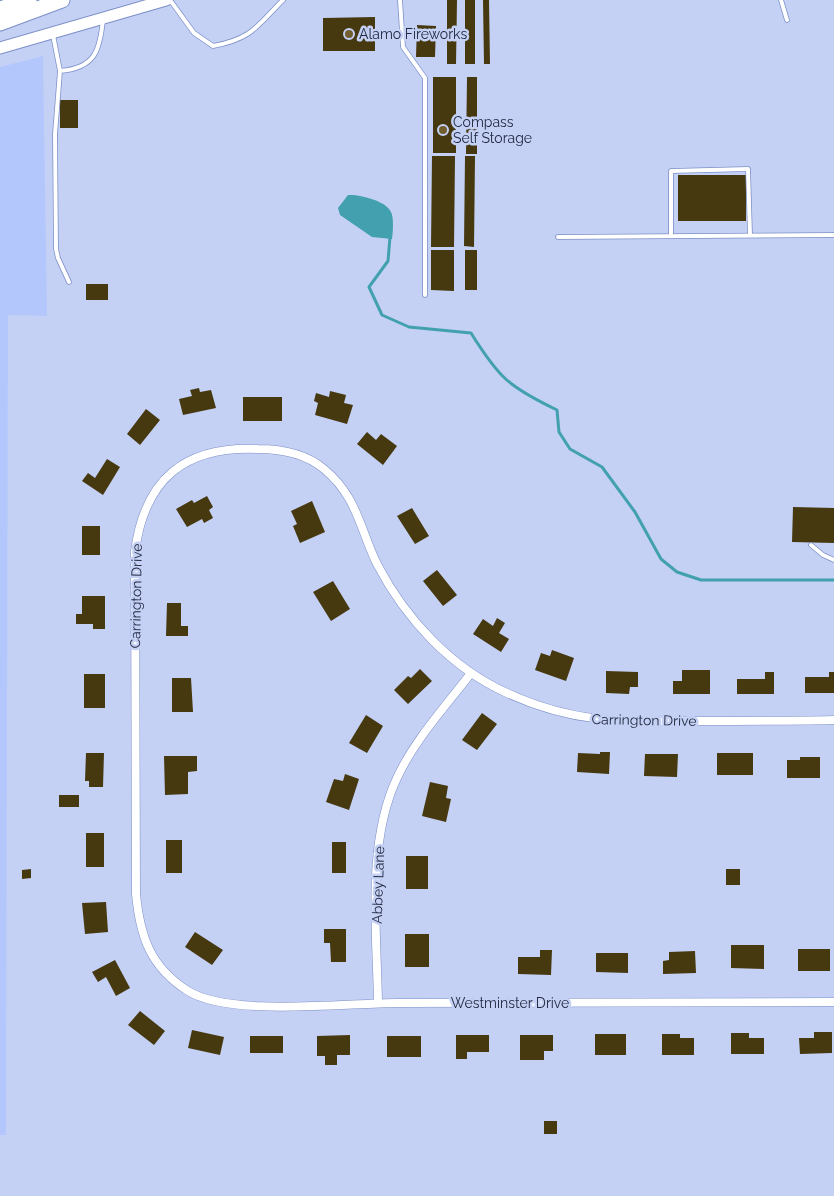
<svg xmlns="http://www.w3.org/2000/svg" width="834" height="1196" viewBox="0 0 834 1196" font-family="Raleway,sans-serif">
<rect width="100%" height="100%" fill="#c4d1f5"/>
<path fill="#b4c7fc" d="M43 56 47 316 8 315 6 1107V1135H0V67Z"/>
<path fill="#42a0af" d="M348 195C359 194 387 201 391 212 394 218 393 232 392 239L372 237 340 215 338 208Z"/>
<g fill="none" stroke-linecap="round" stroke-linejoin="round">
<path stroke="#42a0af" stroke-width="3" d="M390 237 388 261 369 287 382 315 409 327 471 333C499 378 509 387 557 410L559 432 570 449 602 467 635 512 661 559 677 572 701 580H834"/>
</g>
<path fill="#46380f" d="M447 0H457L456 64H447Z
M465 0H475V64H465Z
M483 0H489L490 64H484Z
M375 17V51H323V18Z
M417 25 436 26 435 57H416Z
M433 77H456V153H433Z
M467 77H477V154H466Z
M60 100H78V128H60Z
M432 156H455L454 247H431Z
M465 156H475L474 247 464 246Z
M678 175H746V221H678Z
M431 250H454V291L431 290Z
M465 250H477V290H465Z
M86 284H108V300H86Z
M199 388 200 392 211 390 216 408 183 415 179 399 192 396 190 390Z
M330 391 346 395 344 403 353 405 347 424 315 415 318 403 314 401 316 393 329 397Z
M243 397H282V421H243Z
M146 409 160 420 140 445 127 434Z
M367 432 376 440 381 434 397 446 383 465 357 444Z
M107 459 120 467 103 495 82 481 88 473 95 478Z
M207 496 213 507 209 510 213 518 204 523 202 519 187 527 176 509 192 500 194 503Z
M312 501 325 532 300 543 293 526 297 524 291 511Z
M793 507 834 508V543L792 542Z
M412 508 429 536 415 544 397 516Z
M82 526H100V555H82Z
M437 570 457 595 443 606 423 581Z
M333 581 350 609 331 621 313 592Z
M82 596H105V629H93V624H76V614H82Z
M167 603H181V626H188V636H166Z
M497 618 505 623 499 633 509 639 501 652 473 634 483 619 493 626Z
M552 650 574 658 566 681 535 670 541 653 550 656Z
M420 669 432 681 408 704 394 690 408 676 411 678Z
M682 670H710V694H673V681H682Z
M606 671 638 672V687H630L629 694 606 693Z
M765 672H774V694H737V679H765Z
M829 672H834V693H805V677H829Z
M84 674H105V708H84Z
M172 678H191L193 712H172Z
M482 713 497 724 477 750 462 740Z
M366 715 383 726 367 753 349 743Z
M600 752H610L609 774 577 772 578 753 600 754Z
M86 753H104L103 787H89V781H85Z
M717 753H753V775H717Z
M645 754H678L677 777 644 776Z
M164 756H197V771L188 772V794L165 795Z
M800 757H820V778H787V760H800Z
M345 774 359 779 349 810 326 802 334 779 343 781Z
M430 782 448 786 446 798 451 799 446 822 422 816Z
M59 795H79V807H59Z
M86 833H104V867H86Z
M166 840H182V873H166Z
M332 842H346V873H332Z
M406 856H428V889H406Z
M31 869V878L22 879V870Z
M726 869H740V885H726Z
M106 902 108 932 85 934 82 903Z
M324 929H346V962H331L330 943H324Z
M195 932 223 950 212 965 185 947Z
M405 934H429V967H405Z
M731 945H764V969L731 968Z
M798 949H830V971H798Z
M540 950H552L551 975 518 974V957H540Z
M695 951 696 973 663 974V961L669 960V952Z
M596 953H628V973L596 972Z
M115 960 130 988 116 996 106 977 98 982 92 972Z
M140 1011 165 1031 154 1045 128 1025Z
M192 1030 224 1037 220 1055 188 1048Z
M814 1032H832V1053L800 1054 799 1038H814Z
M731 1033H749V1038H764V1054H731Z
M595 1034H626V1055H595Z
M662 1034H680V1038H694V1055H662Z
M350 1035V1055H337V1065H325V1056H317V1036Z
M456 1035H489V1052H467V1059H456Z
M520 1035H553V1051H544V1060H520Z
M250 1036H283V1053H250Z
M387 1036H421V1057H387Z
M544 1121H557V1134H544Z"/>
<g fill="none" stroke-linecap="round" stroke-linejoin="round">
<g stroke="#7c8fc7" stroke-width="5.5">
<path id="lane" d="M170 0 194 33 213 46C252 39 257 26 283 0
M400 0 403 47 425 78V295
M781 0 787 20
M53 35 60 71 55 134 56 249 58 258 69 282
M60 71C95 68 100 51 103 19
M671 236V171L748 169 750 235
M558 237 834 235
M811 545 823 555 834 560"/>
</g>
<g stroke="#7c8fc7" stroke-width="9">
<path id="street" d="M834 720C788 721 743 721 697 721 625 722 574 724 507 693 451 668 405 618 377 564 360 529 357 496 324 469 305 453 282 449 258 449 185 446 145 478 135 551L136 894C140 936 150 967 188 991 230 1017 345 1003 397 1003 542 1003 688 1002 834 1002
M378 1003C377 933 366 843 397 778 415 739 446 706 471 673"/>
</g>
<g stroke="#7c8fc7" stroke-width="13">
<path id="secondary" d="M0 48 166 0"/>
</g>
<g stroke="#7c8fc7" stroke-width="17">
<path id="highway" d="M0 9 29 0
M0 23 62 0"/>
</g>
<use href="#lane" stroke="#fff" stroke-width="4"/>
<use href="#street" stroke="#fff" stroke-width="8"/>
<use href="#secondary" stroke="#fff" stroke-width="11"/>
<use href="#highway" stroke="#fff" stroke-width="15"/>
</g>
<g fill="#705e2c" stroke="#c4d1f5" stroke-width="2">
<circle cx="349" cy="34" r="5"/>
<circle cx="443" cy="130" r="5"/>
</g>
<g text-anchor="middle" stroke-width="5" stroke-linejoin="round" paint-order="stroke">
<g font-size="14" fill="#222940" stroke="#c4d1f5" text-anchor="start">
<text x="359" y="39">Alamo Fireworks</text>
<text x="453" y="127">Compass<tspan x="453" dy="16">Self Storage</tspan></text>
</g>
<g font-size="14" fill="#222940" stroke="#c4d1f5">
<text transform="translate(136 596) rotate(-89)" y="5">Carrington Drive</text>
<text transform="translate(644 720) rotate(1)" y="5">Carrington Drive</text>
<text transform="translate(378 885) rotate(-88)" y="5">Abbey Lane</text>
<text x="510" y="1008">Westminster Drive</text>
</g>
</g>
</svg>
